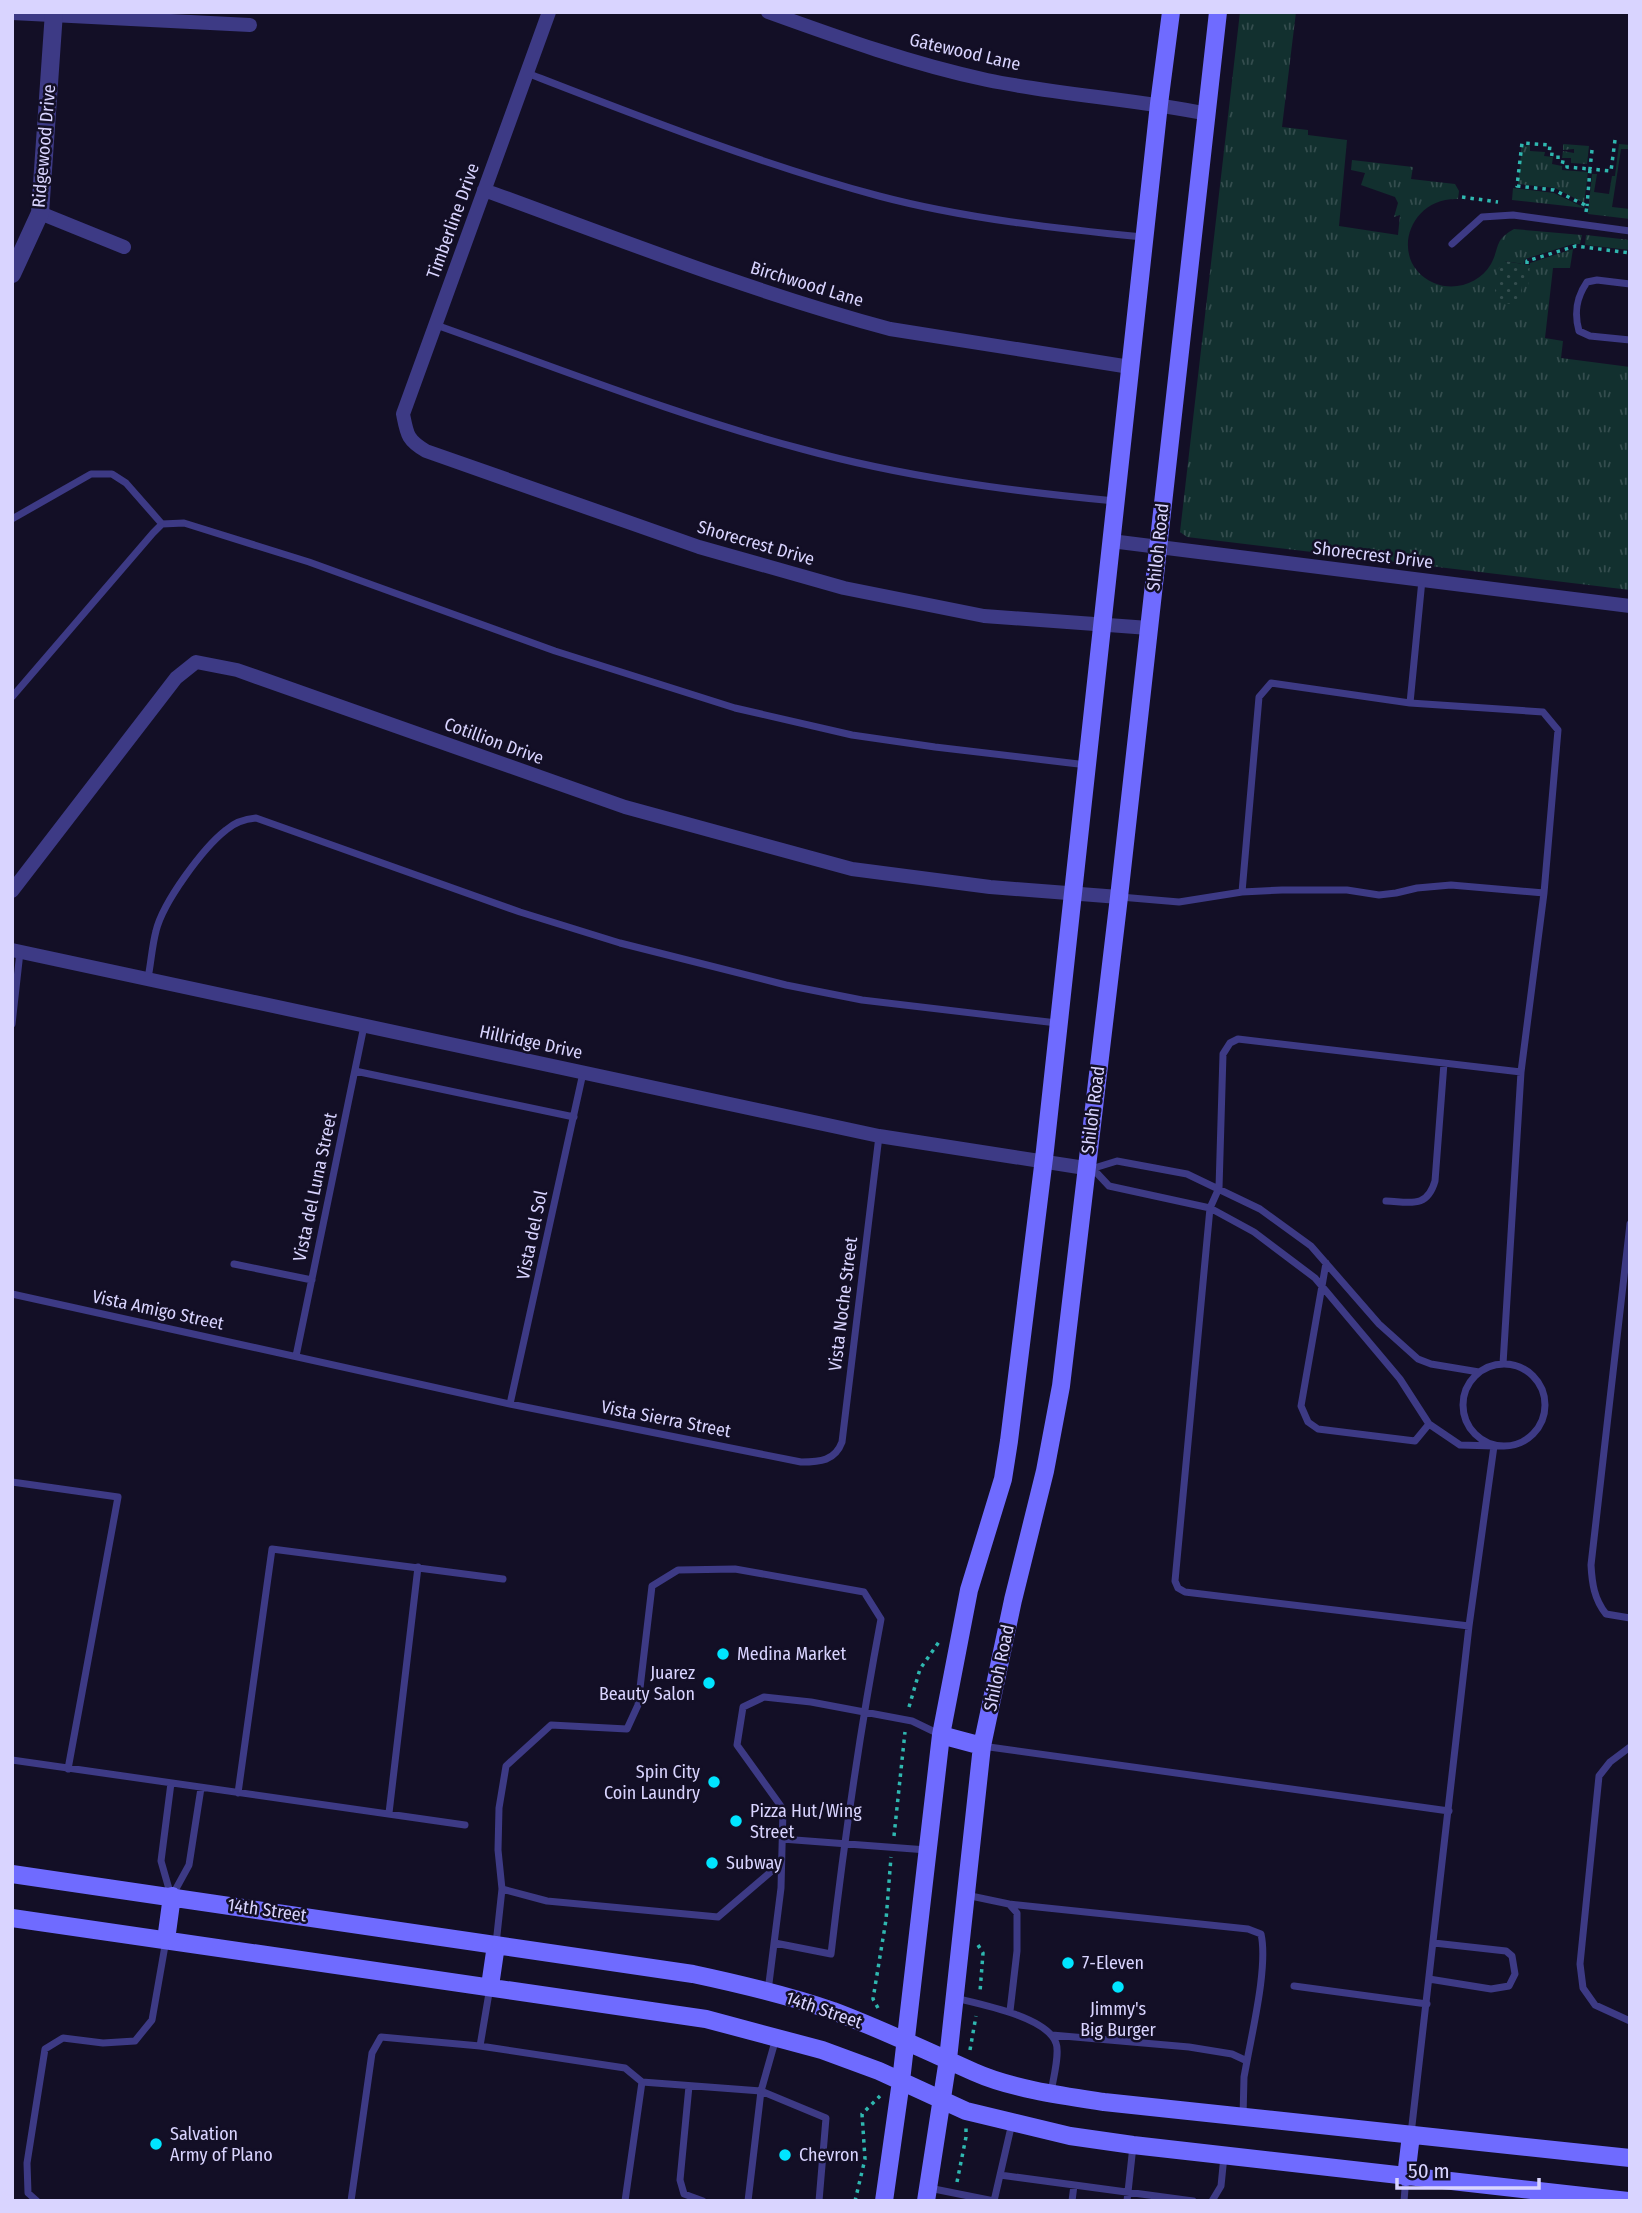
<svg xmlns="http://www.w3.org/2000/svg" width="1642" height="2213" viewBox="0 0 1642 2213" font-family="'Fira Sans Condensed',sans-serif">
<defs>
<pattern id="grass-tufts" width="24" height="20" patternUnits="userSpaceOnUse" patternTransform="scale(1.75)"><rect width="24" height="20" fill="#12302f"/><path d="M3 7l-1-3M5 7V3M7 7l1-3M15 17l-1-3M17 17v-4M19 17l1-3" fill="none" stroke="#344d4e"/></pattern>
<pattern id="park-dots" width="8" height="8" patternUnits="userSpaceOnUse" patternTransform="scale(1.75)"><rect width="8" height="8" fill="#12302f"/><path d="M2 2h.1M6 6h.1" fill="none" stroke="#344d4e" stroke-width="1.8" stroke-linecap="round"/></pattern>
</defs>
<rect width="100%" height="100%" fill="#130f26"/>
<path fill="url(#grass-tufts)" d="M1240 12H1296L1282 127 1308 130V135L1347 140 1339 226 1398 235 1400 215 1394 217 1398 203 1395 197 1361 185 1365 173 1351 170 1352 160 1413 167 1411 179 1455 184 1459 191 1458 199C1407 197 1388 263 1434 283 1455 292 1480 283 1491 264 1500 247 1494 240 1514 229L1582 235 1580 244H1573L1525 259 1524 264 1504 261 1522 286H1527L1530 263 1573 249 1570 268H1553L1545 338 1563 341 1561 358 1630 367V590L1187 537 1180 532Z
M1563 144 1589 146 1587 164 1571 163V158H1562L1563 151 1574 153V149L1563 150Z
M1619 144 1630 145V149H1621L1612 207 1630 209V219L1588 214 1592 174H1597L1594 192 1609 194 1612 176H1615Z
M1522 145 1530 146V151L1545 152 1544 156 1553 157 1552 164 1562 166V170L1588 172 1584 203 1555 188 1518 184Z
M1513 188 1554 193 1585 208 1512 200Z
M1586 235 1630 240V250L1585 245Z"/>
<path fill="url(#park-dots)" d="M1504 261 1530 265 1528 286H1522L1519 305 1503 303 1495 291 1498 270Z"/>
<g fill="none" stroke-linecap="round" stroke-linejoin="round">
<path stroke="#2fb8b0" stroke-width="3.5" stroke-dasharray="3.5 5" stroke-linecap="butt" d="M1592 150 1590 169 1611 171 1615 140
M1462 197 1498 202
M1586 212 1587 206 1554 190 1517 186 1522 143 1550 145 1549 154 1558 155V161L1567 163V167L1590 169 1587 206
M1527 264V261L1576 246 1630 253
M909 1707 920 1669 941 1639
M894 1836 905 1732
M978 1945 983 1953 980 1992
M878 2008 873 1999 886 1920 891 1857
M970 2050 976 2016
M957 2182 966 2137V2127
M855 2201 865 2159 862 2114 880 2096"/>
<path stroke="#3d3a85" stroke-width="7" d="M527 73C643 118 760 164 879 196 962 218 1058 229 1143 237
M1452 244 1482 217 1513 215 1630 231
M1630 284 1597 280 1587 282C1576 298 1574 313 1579 331L1590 336 1630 340
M436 325C558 368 678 416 802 449 904 477 1009 491 1115 501
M12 519 91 474H112L126 483 162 524
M12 697 153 533 162 524 184 523 309 562 555 651 735 708 852 735 935 747 1087 765
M1410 703 1422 580
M1242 892 1259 697 1271 683 1410 703 1543 712 1558 730 1544 893 1521 1072 1503 1364
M1120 897 1179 902 1242 892 1282 890H1347L1379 895 1396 893 1417 888 1451 885 1544 893
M148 978C151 963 152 946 156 931 163 902 203 848 226 830 235 822 245 819 256 818L520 912 620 943 786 985 862 1000 1057 1023
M12 1024 20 952
M355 1071 574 1117
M1091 1169 1117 1161 1187 1174 1260 1209 1311 1246 1379 1324 1418 1359 1431 1364 1479 1372
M1094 1170 1109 1186 1210 1208 1254 1232 1315 1278 1400 1379 1429 1424 1460 1445 1494 1446 1469 1626 1411 2134
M1386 1201C1410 1202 1427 1209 1435 1181L1444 1063
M1630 1224 1591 1565C1592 1583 1594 1599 1606 1614L1630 1618
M1326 1263 1301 1406 1308 1422 1318 1429 1415 1441 1429 1424
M234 1264 312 1280
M12 1294 510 1404 801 1462C820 1462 835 1461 842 1442L879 1136
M296 1356 364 1026
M1463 1405a41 41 0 1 1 82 0a41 41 0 1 1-82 0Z
M510 1404 583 1073
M12 1482 118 1497 68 1769
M1469 1626 1185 1592 1178 1588 1175 1581 1210 1208 1219 1188 1223 1054 1230 1043 1238 1039 1521 1072
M982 1746 1449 1811
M1630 1747 1610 1762 1599 1776 1580 1964 1583 1988 1595 2005 1630 2021
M12 1760 465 1825
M171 1783 161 1861 171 1896
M238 1793 272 1549 503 1579
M389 1813 418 1567
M782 1839 927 1850
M502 1889 547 1901 718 1917 781 1863
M966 1895 1009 1904 1017 1913V1951L1010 2011
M172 1896 189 1865 201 1788
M1009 1904 1248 1929 1261 1934C1268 1965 1253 2028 1247 2061
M496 1944 502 1889 498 1850 499 1808 506 1766 551 1725 627 1729 638 1705 652 1586 678 1570 735 1569 864 1592 881 1619C860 1730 844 1842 831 1954L775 1943
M1429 1979 1491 1989 1509 1986 1515 1974 1512 1956 1506 1951 1434 1943
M1294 1986 1427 2004
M490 1987 480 2046 625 2068 642 2082 761 2091 826 2118 819 2201
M768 1991 781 1888 783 1809 737 1745 743 1707 764 1697 811 1702 912 1721 941 1735
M955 1998C980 2004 1047 2017 1056 2043 1060 2053 1053 2080 1051 2092
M1052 2035 1189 2047 1232 2054 1247 2061 1244 2077 1243 2117
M689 2086 680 2180 684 2194 703 2201
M1000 2175 1193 2201
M929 2188 994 2201 1012 2123
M37 2201 28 2193 27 2163 45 2049 63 2038 103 2043 135 2041 152 2020 166 1940
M351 2201 372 2053 381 2037 480 2046
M625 2201 642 2082
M748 2201 761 2091 776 2038
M1072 2201 1074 2185
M1127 2201 1133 2146
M1212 2201 1221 2186 1224 2156
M1404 2201 1406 2177"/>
<path stroke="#3d3a85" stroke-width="14" d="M549 12 403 414C407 434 407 440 426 451L699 547 844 588 984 616 1149 628
M768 12C840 38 912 64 987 80 1060 95 1135 99 1208 114
M12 13 250 25
M484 190C618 239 752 292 890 329L1130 367
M40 213 124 247
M1111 541 1630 606
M12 891 176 678 196 662 237 670 625 807 852 869 990 887 1119 897
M12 950 879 1136 1085 1168"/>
<path stroke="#3d3a85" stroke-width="18" d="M12 274 40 213 54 12"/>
<path stroke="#6f6bff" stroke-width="18" d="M941 1735 982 1746
M12 1874 693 1974C740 1984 787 1995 833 2011 881 2029 927 2051 974 2072 1012 2089 1064 2096 1104 2102L1630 2158
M12 1918 706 2019 822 2050 879 2071 966 2111 1070 2136 1133 2145 1628 2201
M166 1940 172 1896
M490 1986 496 1945
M1406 2177 1411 2135
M884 2201 901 2081 941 1735 969 1590 1003 1479 1009 1441 1045 1150 1159 104 1171 12
M926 2201 948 2059 982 1746 1013 1600 1045 1471 1061 1386 1119 897 1218 12"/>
</g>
<g fill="#00e5ff" stroke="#130f26" stroke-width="2.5">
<circle cx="723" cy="1654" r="7"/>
<circle cx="709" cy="1683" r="7"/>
<circle cx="714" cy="1782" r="7"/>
<circle cx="736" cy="1821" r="7"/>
<circle cx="712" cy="1863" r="7"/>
<circle cx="1068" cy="1963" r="7"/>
<circle cx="1118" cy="1987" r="7"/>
<circle cx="156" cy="2144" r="7"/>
<circle cx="785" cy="2155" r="7"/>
</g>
<g text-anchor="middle" stroke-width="5" stroke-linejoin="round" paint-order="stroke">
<g font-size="18" fill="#d9d4ff" stroke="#130f26">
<text transform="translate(965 52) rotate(13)" y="6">Gatewood Lane</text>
<text transform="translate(44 146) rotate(-85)" y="6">Ridgewood Drive</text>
<text transform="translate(453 221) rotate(-70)" y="6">Timberline Drive</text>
<text transform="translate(807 284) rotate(17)" y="6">Birchwood Lane</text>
<text transform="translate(756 543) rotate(16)" y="6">Shorecrest Drive</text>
<text transform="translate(1158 547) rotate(-84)" y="6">Shiloh Road</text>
<text transform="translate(1373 555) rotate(7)" y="6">Shorecrest Drive</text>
<text transform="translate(494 741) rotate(20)" y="6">Cotillion Drive</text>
<text transform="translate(531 1042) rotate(12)" y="6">Hillridge Drive</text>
<text transform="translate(1093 1110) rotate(-83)" y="6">Shiloh Road</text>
<text transform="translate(315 1187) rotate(-78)" y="6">Vista del Luna Street</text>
<text transform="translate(532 1235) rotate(-78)" y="6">Vista del Sol</text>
<text transform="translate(843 1304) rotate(-83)" y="6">Vista Noche Street</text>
<text transform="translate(158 1310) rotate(12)" y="6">Vista Amigo Street</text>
<text transform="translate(666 1419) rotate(11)" y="6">Vista Sierra Street</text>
<text transform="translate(999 1668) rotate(-78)" y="6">Shiloh Road</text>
<text transform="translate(267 1910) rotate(8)" y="6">14th Street</text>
<text transform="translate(824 2010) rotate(19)" y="6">14th Street</text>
</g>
<g font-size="18" fill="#d9d4ff" stroke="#130f26" text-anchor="start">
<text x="737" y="1660">Medina Market</text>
<text x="695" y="1679" text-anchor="end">Juarez<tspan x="695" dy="21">Beauty Salon</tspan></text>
<text x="700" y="1778" text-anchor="end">Spin City<tspan x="700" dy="21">Coin Laundry</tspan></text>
<text x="750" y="1817">Pizza Hut/Wing<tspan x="750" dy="21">Street</tspan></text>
<text x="726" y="1869">Subway</text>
<text x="1082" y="1969">7-Eleven</text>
<text x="1118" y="2015" text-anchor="middle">Jimmy's<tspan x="1118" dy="21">Big Burger</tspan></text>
<text x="170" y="2140">Salvation<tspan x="170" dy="21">Army of Plano</tspan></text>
<text x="799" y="2161">Chevron</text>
</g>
</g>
<rect width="1642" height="2213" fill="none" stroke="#d9d4ff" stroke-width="28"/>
<path d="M1397 2178v10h142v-10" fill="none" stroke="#d9d4ff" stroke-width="3.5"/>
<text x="1408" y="2178" font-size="21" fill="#d9d4ff" stroke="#130f26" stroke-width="5" paint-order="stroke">50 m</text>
</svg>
